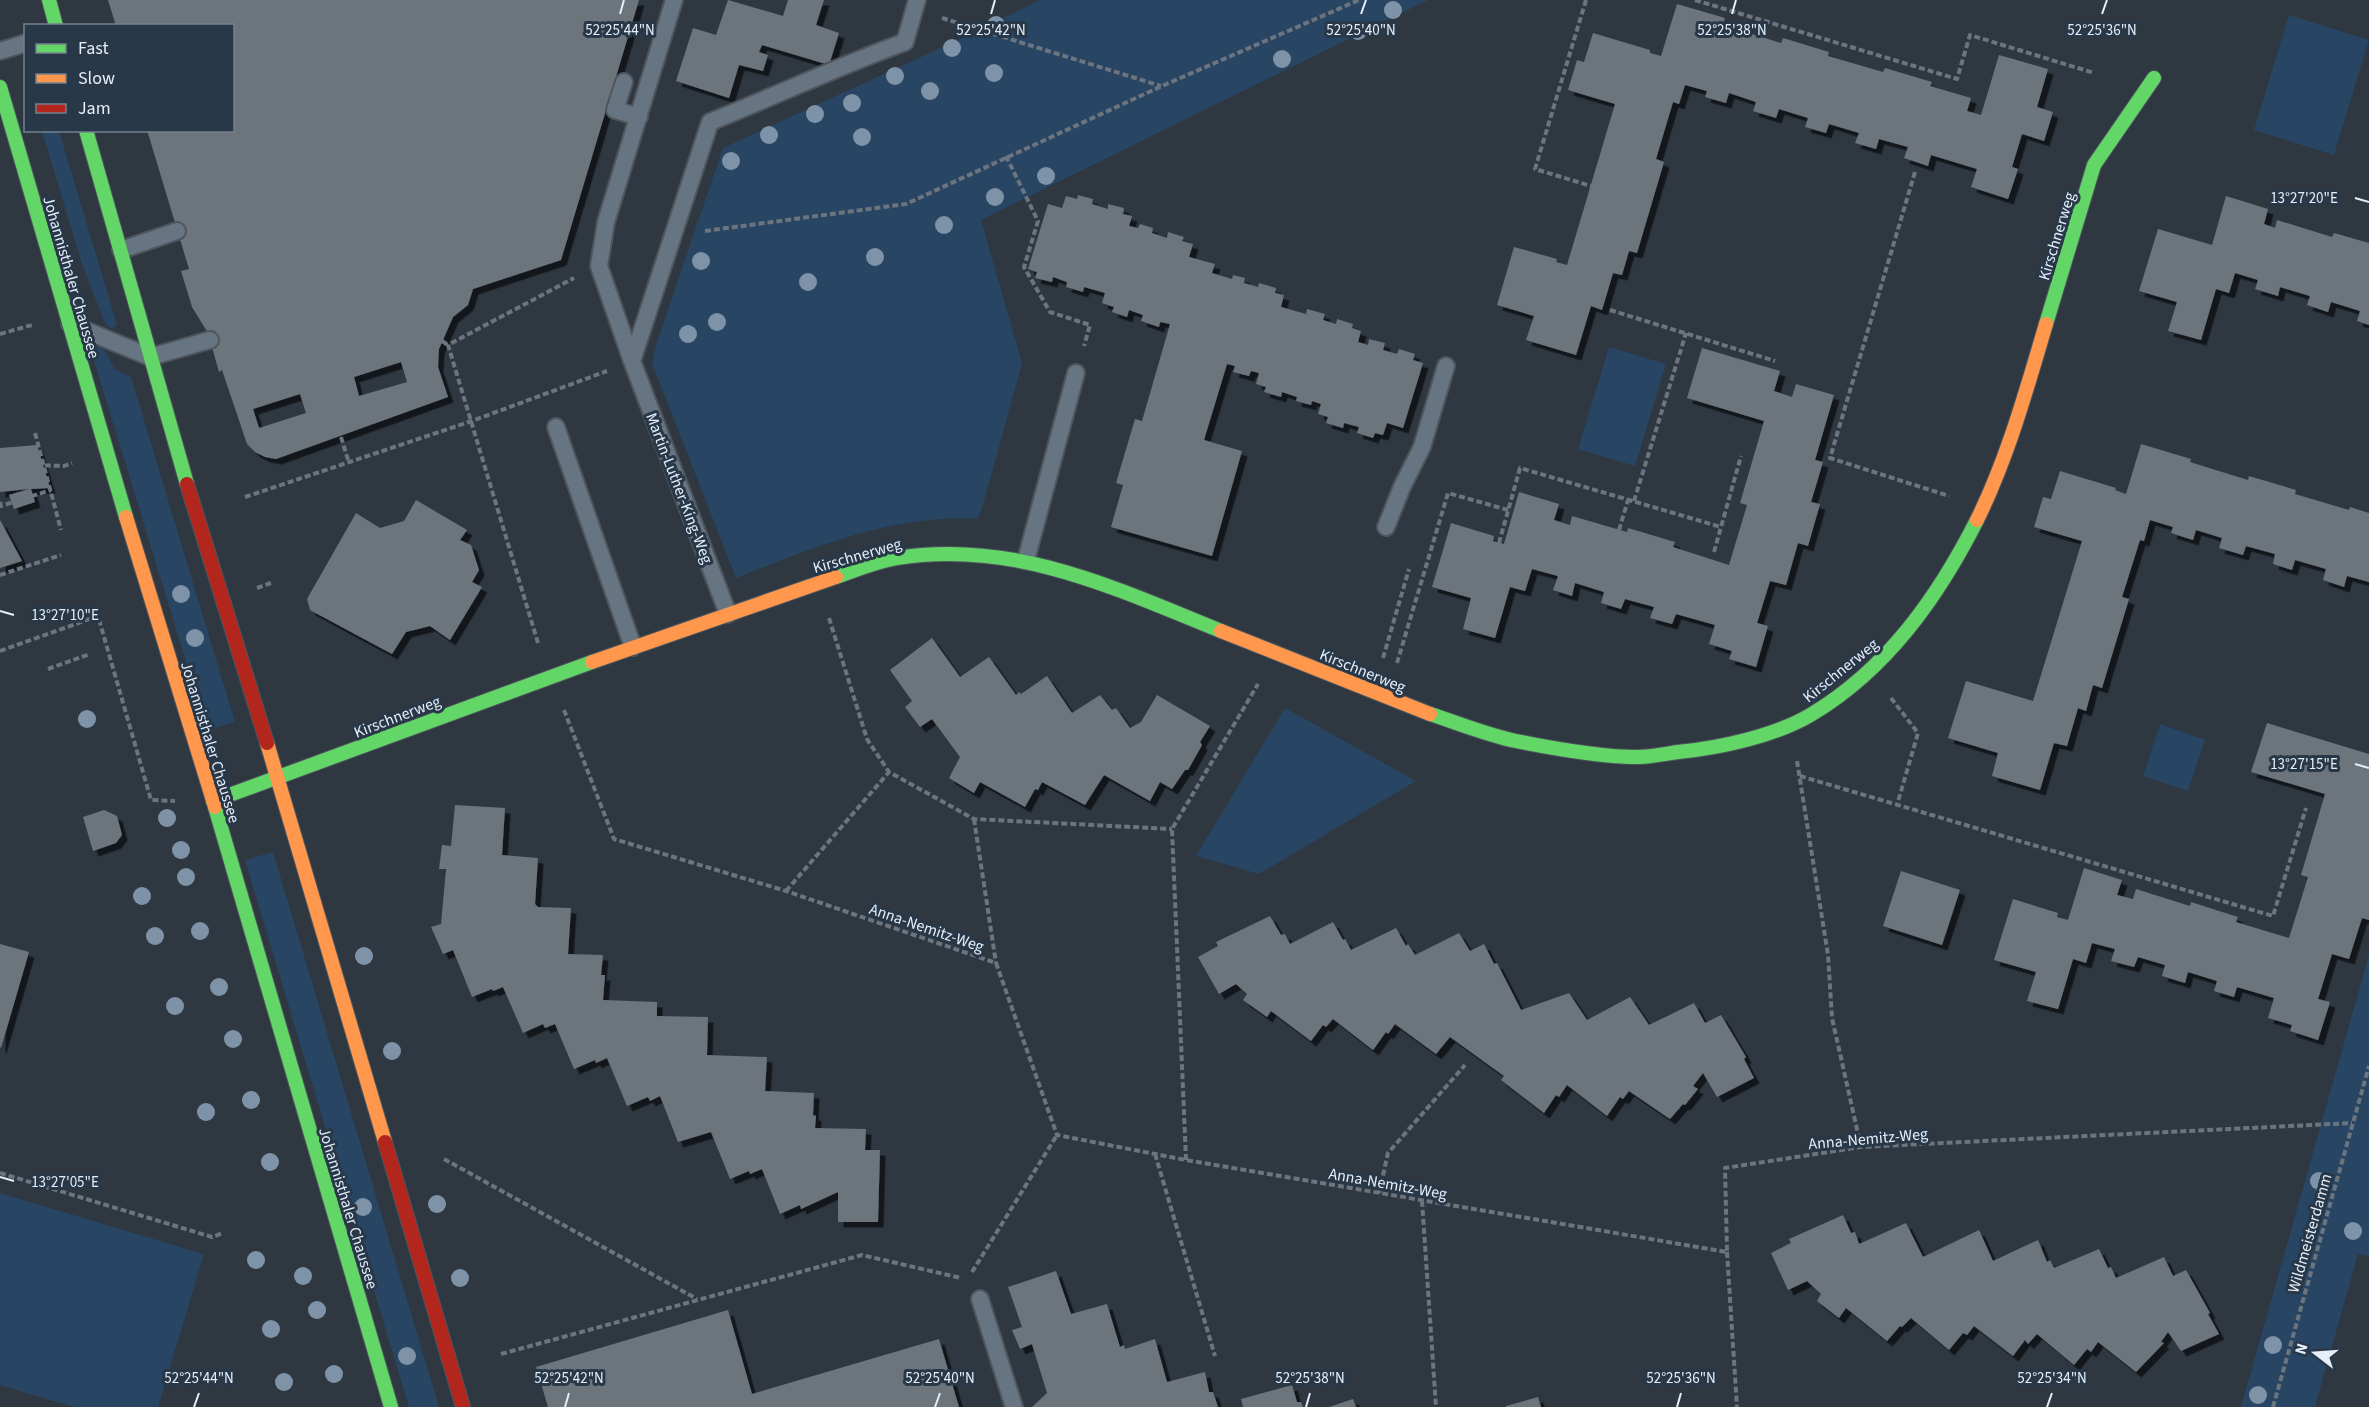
<svg xmlns="http://www.w3.org/2000/svg" width="2369" height="1407" viewBox="0 0 2369 1407" font-family="'Source Sans 3',sans-serif">
<defs>
<filter id="shadow"><feDropShadow dx="5.5" dy="5.5" stdDeviation="0" flood-color="#0009"/></filter>
</defs>
<rect width="100%" height="100%" fill="#2f3841"/>
<path fill="#284563" d="M1040 0H1428L981 220 1022 363 982 509 977 519C892 514 813 548 736 578L652 363 656 345 723 148 958 40Z
M2289 15 2369 40 2334 155 2254 130Z
M42 131H59L117 325 113 328 108 327 104 321 82 264Z
M95 346H100C116 362 104 366 131 377L235 722 207 730 91 351Z
M1609 347 1666 364 1635 466 1578 449Z
M1285 708 1416 781 1259 874 1196 856Z
M2160 724 2205 740 2188 791 2143 776Z
M273 852 439 1407H409L245 860Z
M2369 955V1256L2358 1254 2315 1407H2241Z
M0 1193 204 1254 158 1407H74L0 1385Z"/>
<path fill="#6c747c" fill-rule="evenodd" filter="url(#shadow)" d="M108 0H639L561 260 473 289 468 305 453 317 439 349 438 367 448 397 276 459 265 457 255 452 247 444 222 370 219 372 208 333 192 307 181 271 189 269 147 130H232V26H116ZM401 362 407 382 359 396 354 377ZM300 394 306 413 259 428 253 409Z
M728 0 783 16 788 0H824L816 25 839 33 829 65 762 45 759 52 768 55 763 71 739 65 729 98 676 81 693 28 716 35Z
M1677 4 1725 18 1720 33 1725 35 1727 26 1781 43 1783 38 1829 52 1828 56 1883 72 1885 68 1932 82 1930 86 1971 98 1967 111 1981 115 1999 55 2048 69 2037 107 2053 112 2044 141 2022 134 2012 167 2018 169 2008 199 1971 187 1977 169 1931 155 1928 166 1904 158 1908 147 1879 139 1876 149 1855 143 1859 133 1829 124 1826 133 1805 127 1808 118 1779 109 1776 118 1753 111 1756 102 1729 93 1726 103 1705 97 1707 91 1685 85 1679 104 1673 102 1656 159 1664 162 1637 253 1629 251 1622 275 1613 273 1602 310 1591 306 1576 355 1526 340 1534 316 1497 305 1514 247 1557 259 1556 262 1567 265 1615 104 1568 90 1577 60 1584 62 1593 33 1650 50V53L1661 56Z
M1078 195 1093 199 1092 204 1108 209V204L1124 208 1123 214 1132 216 1129 226 1138 228 1140 224 1153 228 1152 233 1167 238 1168 232 1184 237 1182 241 1193 244 1189 257 1215 264 1212 273 1232 279 1233 275 1245 278 1244 283 1258 287 1259 283 1276 288 1275 293 1284 295 1281 307 1306 314 1307 309 1325 314 1323 320 1336 324 1337 319 1353 324 1352 328 1361 331 1358 342 1368 345 1369 339 1385 343 1383 350 1397 354 1399 349 1415 354 1413 360 1423 363 1403 428 1387 423 1383 435 1375 433 1373 438 1357 433 1359 427 1344 423 1343 428 1326 423 1328 417 1318 414 1321 404 1312 401 1311 405 1296 401 1297 397 1282 392 1281 397 1264 392 1266 387 1256 384 1259 373 1251 371 1249 376 1233 372 1235 366 1227 364 1204 440 1242 451 1212 556 1111 527 1123 485 1116 483 1135 419 1142 421 1170 324 1160 322 1159 327 1141 321 1143 315 1129 310 1127 317 1112 312 1114 307 1102 303 1105 293 1084 287 1083 292 1066 287 1067 282 1053 277 1052 282 1035 278 1037 272 1028 269 1048 204 1062 208 1066 196 1077 199Z
M2226 196 2268 209 2264 224 2275 228 2277 220 2332 237 2334 233 2369 243V325L2357 321 2360 311 2331 302 2328 312 2307 305 2310 296 2280 287 2278 296 2255 289 2258 280 2235 273 2229 293 2216 289 2201 340 2168 331 2177 302 2139 291 2158 229 2212 245Z
M1702 348 1780 371 1774 391 1792 397 1796 384 1834 395 1815 460 1823 462 1811 502 1820 504 1808 546 1798 543 1786 585 1770 581 1757 623 1768 626 1756 667 1729 659 1732 651 1709 644 1715 625 1676 614 1672 624 1650 618 1654 607 1625 599 1621 609 1601 603 1604 592 1575 583 1572 596 1553 590 1558 576 1532 569 1525 591 1510 587 1495 638 1463 629 1471 598 1432 587 1451 523 1494 536 1493 541 1504 544 1519 492 1559 504 1554 520 1570 525 1572 516 1627 532 1628 528 1675 542 1673 547 1729 565 1747 505 1740 503 1764 421 1687 398Z
M2141 444 2191 459 2190 462 2248 480 2249 476 2296 490 2295 494 2349 510 2350 507 2369 513V582L2347 576 2344 587 2323 580 2326 569 2295 560 2292 570 2273 564 2275 554 2246 546 2243 555 2219 548 2222 538 2196 530 2193 540 2171 533 2173 527 2150 520 2144 541 2140 540 2122 597 2129 599 2102 688 2093 685 2086 711 2078 708 2067 746 2054 743 2040 790 1992 776 1998 753 1948 738 1966 681 2033 701 2082 541 2034 527 2043 497 2051 499 2060 471 2116 488 2115 490 2126 494Z
M37 445 50 488 31 489 35 502 14 509 9 495 29 489 0 492V448Z
M416 500 467 530 460 540 471 545 479 570 472 582 482 587 450 640 430 626 406 632 392 654 310 610 307 599 356 513 380 528 404 521Z
M0 520 22 561 0 568Z
M932 638 960 677 989 657 1016 695 1019 692 1021 694 1047 676 1072 713 1100 695 1112 710 1116 708 1130 728 1141 722 1157 695 1210 726 1200 742 1202 745 1188 770H1185L1172 789 1160 782 1150 801 1104 775 1085 805 1042 782 1038 790 1035 789 1025 807 980 782 974 793 949 778 960 757 932 719 920 727 905 707 912 701 890 670Z
M2267 723 2369 754V920L2362 918 2349 959 2332 954 2318 999 2330 1002 2318 1040 2290 1031 2292 1025 2268 1018 2274 998 2237 987 2234 997 2214 991 2217 981 2188 972 2185 983 2162 976 2165 965 2138 957 2134 967 2111 961 2115 949 2092 943 2086 963 2073 959 2058 1009 2027 1001 2036 972 1994 960 2013 899 2058 913 2057 917 2068 920 2084 868 2122 880 2117 895 2133 899 2136 889 2190 906 2191 902 2238 917 2236 922 2289 938 2308 877 2301 875 2325 794 2251 772Z
M455 805 505 808 502 855 538 858 535 904 538 907 571 908 568 954 603 955 601 975H605L603 1000 657 1002V1016L708 1017 707 1055 767 1057 765 1091 814 1093 813 1115 816 1116 815 1128 866 1129 865 1150H880L878 1222H838V1192L801 1209 800 1205 780 1214 762 1169 750 1174 749 1171 730 1179 711 1132 678 1142 660 1096 650 1101 648 1097 627 1106 607 1058 596 1063 595 1060 574 1069 555 1024 545 1028 543 1024 523 1033 503 987 493 991 492 989 472 997 453 950 443 954 431 927 441 924 446 869H439L442 845 451 846Z
M104 810 117 816 122 835 116 843 93 851 83 817Z
M1901 871 1960 890 1942 945 1883 926Z
M1270 916 1281 935 1285 934 1290 944 1333 922 1343 940 1345 939 1351 950 1396 928 1406 946 1408 944 1415 955 1459 933 1470 951 1484 944 1494 964 1497 963 1521 1010 1569 993 1587 1020 1630 997 1649 1025 1694 1003 1705 1023 1721 1015 1746 1057 1744 1059 1754 1078 1717 1097 1703 1073 1693 1086 1698 1089 1685 1105 1683 1104 1670 1119 1629 1091 1623 1099 1620 1097 1607 1116 1567 1085 1559 1097 1556 1095 1544 1113 1501 1080 1504 1076 1450 1037 1436 1054 1395 1024 1388 1034 1386 1032 1373 1050 1333 1019 1326 1027 1323 1025 1311 1041 1271 1011 1267 1017 1243 1000 1247 994 1236 984 1219 994 1198 957 1218 946 1216 942Z
M0 944 29 952 1 1048 0 1047Z
M1843 1215 1851 1233 1855 1232 1859 1244 1906 1223 1923 1257 1979 1230 1993 1261 2038 1240 2047 1262 2050 1260 2054 1268 2099 1249 2108 1268 2111 1267 2116 1278 2164 1257 2173 1276 2186 1270 2210 1313 2208 1314 2219 1334 2181 1351 2168 1332 2161 1342 2164 1343 2136 1372 2098 1342 2091 1352 2087 1349 2074 1365 2037 1334 2028 1344 2025 1340 2013 1356 1974 1326 1967 1335 1963 1333 1949 1350 1911 1318 1902 1327 1900 1326 1887 1341 1846 1308 1839 1318 1817 1301 1821 1294 1807 1281 1788 1290 1771 1253 1791 1243 1789 1239Z
M1056 1271 1071 1314 1107 1304 1120 1347 1124 1345 1125 1349 1155 1339 1167 1382 1205 1372 1209 1392H1213L1218 1407H1032L1047 1393 1032 1344 1020 1349 1012 1330 1022 1327 1008 1287Z
M728 1310 752 1394 939 1339 959 1407H548L536 1367Z
M1292 1385 1297 1402H1301L1303 1407H1243L1241 1399Z
M1538 1397 1541 1407H1506V1406Z
M1353 1399 1356 1407H1329Z"/>
<g fill="none" stroke-linecap="round" stroke-linejoin="round">
<g stroke="#4e555d" stroke-width="20">
<path id="lane" d="M674 0 606 222 599 266 632 361 728 614
M0 51 26 43
M624 82 615 110 639 117
M121 250 177 231
M70 324 150 357 210 340
M632 361 710 122C775 96 839 66 905 42L917 0
M556 427 633 647
M1386 527 1402 487 1422 447 1446 366
M1026 560 1076 373
M980 1299 1014 1407"/>
</g>
<g stroke="#4e555d" stroke-width="16">
<path id="fast" d="M49 0 56 26
M0 87 126 517
M86 130 187 484
M2046 324 2094 165 2154 78
M836 577C856 570 877 561 897 558 1013 539 1117 589 1221 631
M1430 714C1458 723 1487 735 1516 741 1551 748 1602 757 1637 757 1651 757 1665 754 1678 752 1719 748 1776 736 1812 714 1887 669 1938 597 1977 520
M213 801 592 662
M215 807 391 1407"/>
</g>
<g stroke="#4e555d" stroke-width="16">
<path id="slow" d="M126 517 215 807
M1977 520C2008 457 2026 391 2046 324
M1221 631 1430 714
M592 662 836 577
M267 743 385 1142"/>
</g>
<g stroke="#4e555d" stroke-width="16">
<path id="jam" d="M187 484 267 743
M385 1142 463 1407"/>
</g>
<path stroke="#6c757f" stroke-width="4" stroke-dasharray="6 3" stroke-linecap="butt" d="M1586 0 1535 169 1591 186
M1695 0 1957 79 1970 35 2094 73
M942 18 1161 86
M1006 156 1038 221 1024 267 1050 312 1090 325 1084 346
M1915 172 1830 458 1949 496
M705 231 906 204 1162 86 1359 0
M1610 310 1775 361
M0 334 32 325
M442 341 448 345
M327 396 356 386
M302 398 327 396 305 409
M35 433 61 530
M341 437 349 463
M0 469 36 465 64 466 72 463
M245 497 472 421 607 371
M1634 501 1686 333
M0 502 1 506 51 490
M1619 530 1628 500
M1499 543 1520 468 1721 527
M1714 552 1741 456
M0 575 61 555
M257 588 271 583
M829 618 867 739 889 772 974 819 1172 829
M538 643 448 345 574 278
M0 651 98 616 151 800 175 801
M1383 658 1409 569
M1397 663 1448 493 1508 510
M48 669 90 654
M1891 698 1918 733 1897 805
M564 710 614 839 786 891 996 963 1057 1135 1186 1160 1727 1252 1725 1168 1861 1147 2352 1123
M1797 761 1828 955 1832 1018 1861 1147
M1800 776 2273 916 2306 808
M974 819 996 963
M786 891 889 772
M1155 1154 1215 1356
M444 1159 697 1299
M1186 1160 1172 829 1258 684
M0 1173 212 1237 223 1233
M1379 1193 1388 1153 1465 1065
M1422 1201 1436 1407
M1727 1252 1737 1407
M972 1272 1057 1135
M501 1354 862 1255 961 1278
M2273 1407 2369 1066"/>
<use href="#lane" stroke="#677481" stroke-width="16"/>
<use href="#fast" stroke="#63d668" stroke-width="14"/>
<use href="#slow" stroke="#ff974d" stroke-width="14"/>
<use href="#jam" stroke="#b3261e" stroke-width="14"/>
</g>
<g fill="#7f93a8">
<circle cx="1393" cy="10" r="9"/>
<circle cx="996" cy="25" r="9"/>
<circle cx="1358" cy="31" r="9"/>
<circle cx="952" cy="48" r="9"/>
<circle cx="1282" cy="59" r="9"/>
<circle cx="994" cy="73" r="9"/>
<circle cx="895" cy="76" r="9"/>
<circle cx="930" cy="91" r="9"/>
<circle cx="852" cy="103" r="9"/>
<circle cx="815" cy="114" r="9"/>
<circle cx="769" cy="135" r="9"/>
<circle cx="862" cy="137" r="9"/>
<circle cx="731" cy="161" r="9"/>
<circle cx="1046" cy="176" r="9"/>
<circle cx="995" cy="197" r="9"/>
<circle cx="944" cy="225" r="9"/>
<circle cx="875" cy="257" r="9"/>
<circle cx="701" cy="261" r="9"/>
<circle cx="808" cy="282" r="9"/>
<circle cx="717" cy="322" r="9"/>
<circle cx="688" cy="334" r="9"/>
<circle cx="181" cy="594" r="9"/>
<circle cx="195" cy="638" r="9"/>
<circle cx="87" cy="719" r="9"/>
<circle cx="167" cy="818" r="9"/>
<circle cx="181" cy="850" r="9"/>
<circle cx="186" cy="877" r="9"/>
<circle cx="142" cy="896" r="9"/>
<circle cx="200" cy="931" r="9"/>
<circle cx="155" cy="936" r="9"/>
<circle cx="364" cy="956" r="9"/>
<circle cx="219" cy="987" r="9"/>
<circle cx="175" cy="1006" r="9"/>
<circle cx="233" cy="1039" r="9"/>
<circle cx="392" cy="1051" r="9"/>
<circle cx="251" cy="1100" r="9"/>
<circle cx="206" cy="1112" r="9"/>
<circle cx="270" cy="1162" r="9"/>
<circle cx="2319" cy="1181" r="9"/>
<circle cx="437" cy="1204" r="9"/>
<circle cx="363" cy="1207" r="9"/>
<circle cx="2353" cy="1231" r="9"/>
<circle cx="256" cy="1260" r="9"/>
<circle cx="303" cy="1276" r="9"/>
<circle cx="460" cy="1278" r="9"/>
<circle cx="317" cy="1310" r="9"/>
<circle cx="271" cy="1329" r="9"/>
<circle cx="2273" cy="1345" r="9"/>
<circle cx="407" cy="1356" r="9"/>
<circle cx="334" cy="1374" r="9"/>
<circle cx="284" cy="1382" r="9"/>
<circle cx="2258" cy="1395" r="9"/>
</g>
<path fill="none" stroke="#e5eef9" stroke-width="2" d="M620 14 624 0M991 14 995 0M1361 14 1366 0M1732 14 1736 0M2102 14 2107 0M2355 198 2369 202M0 611 14 615M2355 764 2369 768M0 1177 14 1181M194 1407 199 1393M565 1407 569 1393M935 1407 940 1393M1306 1407 1310 1393M1677 1407 1681 1393M2047 1407 2052 1393"/>
<g text-anchor="middle" stroke-width="6" stroke-linejoin="round" paint-order="stroke">
<g font-size="16" fill="#e5eef9" stroke="#283848">
<text transform="translate(2056 236) rotate(-73)" y="6">Kirschnerweg</text>
<text transform="translate(72 277) rotate(74)" y="6">Johannisthaler Chaussee</text>
<text transform="translate(680 488) rotate(69)" y="6">Martin-Luther-King-Weg</text>
<text transform="translate(857 555) rotate(-16)" y="6">Kirschnerweg</text>
<text transform="translate(1363 670) rotate(22)" y="6">Kirschnerweg</text>
<text transform="translate(1840 670) rotate(-39)" y="6">Kirschnerweg</text>
<text transform="translate(397 716) rotate(-21)" y="6">Kirschnerweg</text>
<text transform="translate(211 742) rotate(73)" y="6">Johannisthaler Chaussee</text>
<text transform="translate(927 927) rotate(19)" y="6">Anna-Nemitz-Weg</text>
<text transform="translate(1868 1138) rotate(-5)" y="6">Anna-Nemitz-Weg</text>
<text transform="translate(1388 1183) rotate(10)" y="6">Anna-Nemitz-Weg</text>
<text transform="translate(349 1208) rotate(73)" y="6">Johannisthaler Chaussee</text>
<text transform="translate(2309 1233) rotate(-74)" y="6">Wildmeisterdamm</text>
</g>
</g>
<g font-size="15" text-anchor="middle" fill="#e5eef9" stroke="#283848" stroke-width="6" stroke-linejoin="round" paint-order="stroke">
<text x="620" y="35">52°25'44"N</text>
<text x="991" y="35">52°25'42"N</text>
<text x="1361" y="35">52°25'40"N</text>
<text x="1732" y="35">52°25'38"N</text>
<text x="2102" y="35">52°25'36"N</text>
<text x="2304" y="203">13°27'20"E</text>
<text x="65" y="620">13°27'10"E</text>
<text x="2304" y="769">13°27'15"E</text>
<text x="65" y="1187">13°27'05"E</text>
<text x="199" y="1383">52°25'44"N</text>
<text x="569" y="1383">52°25'42"N</text>
<text x="940" y="1383">52°25'40"N</text>
<text x="1310" y="1383">52°25'38"N</text>
<text x="1681" y="1383">52°25'36"N</text>
<text x="2052" y="1383">52°25'34"N</text>
</g>
<rect x="24" y="24" width="210" height="108" fill="#283848" stroke="#74818f" stroke-width="1.5"/>
<rect x="36" y="44" width="30" height="9" fill="#63d668" stroke="#74818f" stroke-width="1.5"/>
<text x="78" y="54" font-size="18" fill="#e5eef9">Fast</text>
<rect x="36" y="74" width="30" height="9" fill="#ff974d" stroke="#74818f" stroke-width="1.5"/>
<text x="78" y="84" font-size="18" fill="#e5eef9">Slow</text>
<rect x="36" y="104" width="30" height="9" fill="#b3261e" stroke="#74818f" stroke-width="1.5"/>
<text x="78" y="114" font-size="18" fill="#e5eef9">Jam</text>
<g transform="translate(2315 1353) rotate(287)" stroke="#283848" stroke-width="4.5" paint-order="stroke">
<path d="M0-4.5L10 22L0 15L-10 22Z" fill="#e5eef9"/>
<text y="-9" font-size="16" font-weight="bold" text-anchor="middle" fill="#e5eef9">N</text>
</g>
</svg>
